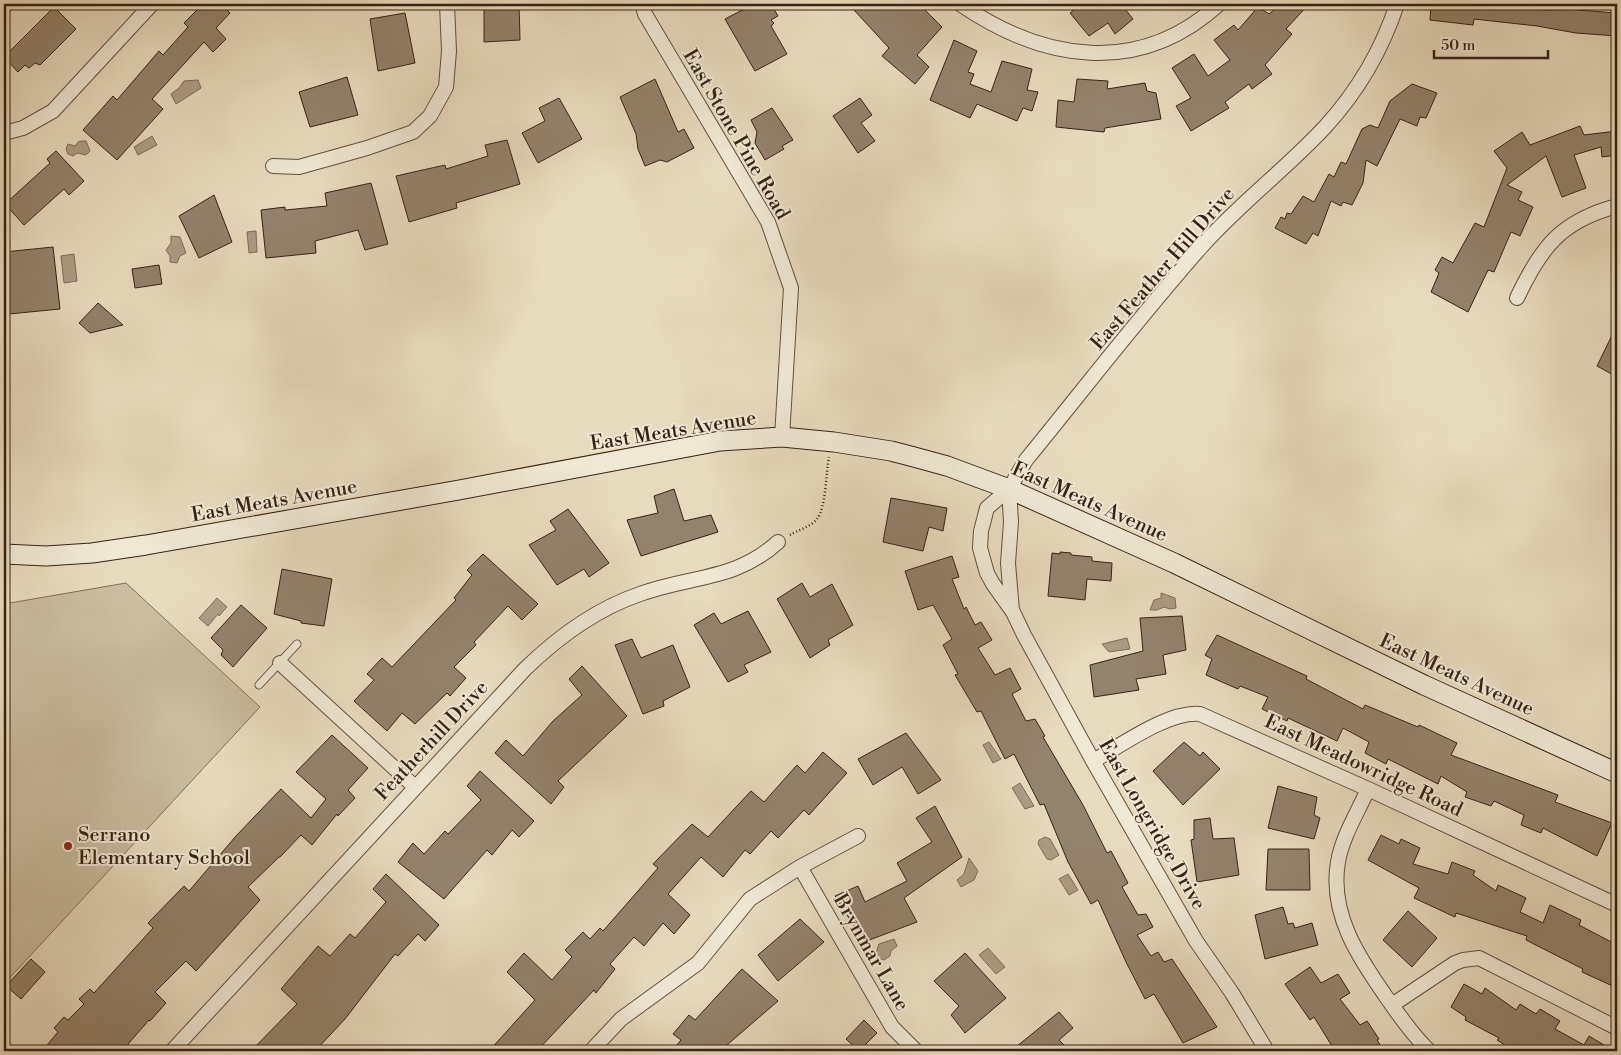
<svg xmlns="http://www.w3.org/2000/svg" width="1621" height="1055" viewBox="0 0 1621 1055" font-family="'Libre Bodoni',serif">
<rect width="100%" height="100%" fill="#e7dbbd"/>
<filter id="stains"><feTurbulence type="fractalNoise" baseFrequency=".004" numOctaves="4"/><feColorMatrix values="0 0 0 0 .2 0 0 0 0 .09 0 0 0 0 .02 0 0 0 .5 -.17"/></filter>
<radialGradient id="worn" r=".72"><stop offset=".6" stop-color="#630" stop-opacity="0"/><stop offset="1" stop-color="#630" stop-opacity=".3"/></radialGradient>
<path fill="#c9bca0" stroke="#806f5a" d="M126 583 260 707 4 984V604Z"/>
<path fill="#ab9c84" stroke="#7d6b57" d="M198 80 201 88 176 104 171 94 179 88 184 81Z
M152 136 157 145 138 155 134 147Z
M82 141H86L90 151 86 155 77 153 73 156 68 154 66 149 68 144 75 146 78 142Z
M256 231 257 252 249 253 247 232Z
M171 236 180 237 186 253 180 256 177 263 170 262V256L166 250 171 243Z
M74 254 77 281 64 283 61 256Z
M1161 593 1175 598 1176 608 1170 609 1164 607 1157 610H1150L1154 600 1161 598Z
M217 598 227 607 219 616 218 614 208 626 199 618Z
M1127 638 1130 649 1109 652 1102 644Z
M989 742 1001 759 993 763 983 745Z
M1020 783 1034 806 1025 809 1012 788Z
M1045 837 1050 839 1059 855 1051 860 1047 859 1038 844 1039 840Z
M969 858 978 871 974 880 961 887 957 880 964 874Z
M1068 874 1078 890 1069 895 1059 879Z
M894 939 897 946 891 951 890 956 884 960 878 958 876 953 879 944Z
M988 948 1005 967 996 974 979 955Z"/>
<path fill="#93826c" stroke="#372214" d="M203 4H221L230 13 216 28 226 39 213 52 204 42 152 99 163 109 117 160 83 130 113 96 117 100 159 51 163 55 188 27 184 23Z
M484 4H519L520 40 484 42Z
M754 4H771L778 16 771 20 774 23 771 26 787 54 755 71 725 19Z
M860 4H919L942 27 917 55 929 67 915 84 882 56 889 48 854 10Z
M1082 4H1121L1133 19 1115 34 1108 23 1089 36 1070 13Z
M1281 4H1309L1286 29 1292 34 1265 65 1272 74 1252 89 1249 84 1225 102 1229 108 1191 131 1176 106 1191 98 1172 68 1194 54 1208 76 1230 60 1214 40 1234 25 1238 30 1258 7 1269 14Z
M1431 4H1527L1526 9 1553 10V4H1578L1577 10 1617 13V36L1576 33 1537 26 1474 19 1473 25 1430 20Z
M54 7 76 29 40 65 35 63 29 68 25 65 18 72 4 57Z
M405 13 415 63 378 71 370 19Z
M954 40 977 51 968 72 974 74 970 84 991 92 1002 61 1032 69 1027 90 1038 92 1032 111 1023 108 1017 121 977 104 970 118 930 100Z
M347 77 358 115 310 127 299 92Z
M655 79 678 132 684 129 694 148 667 162 660 160 645 166 638 149 636 134 620 97Z
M1077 79 1108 81 1107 89 1145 83 1147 91 1156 93 1161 119 1105 128 1104 132 1056 127 1058 100 1074 102Z
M1412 84 1437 93 1426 118 1420 117 1417 126 1400 119 1377 166 1366 160 1363 183 1352 205 1343 202 1341 206 1331 201 1318 236 1313 233 1306 244 1275 228 1281 217 1285 219 1287 213 1291 214 1303 196 1314 202 1329 174 1334 177 1341 162 1346 164 1362 129 1370 125 1378 128 1390 101Z
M559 98 582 139 538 163 522 133 545 121 539 108Z
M860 98 872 115 861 123 875 141 858 153 833 116Z
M772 108 793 140 782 146 784 149 765 160 755 143 757 132 751 120Z
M1580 126 1584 135 1617 131V155L1602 157 1601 147 1574 155 1586 188 1562 197 1546 156 1507 185 1522 192 1518 200 1533 207 1520 236 1511 232 1494 272 1488 270 1468 312 1431 292 1439 273 1435 270 1442 257 1453 263 1475 223 1484 227 1507 168 1494 151 1522 132 1530 145Z
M507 140 520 184 456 203 457 208 409 222 396 176 445 165 446 169 488 156 485 145Z
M56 151 84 181 69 195 64 189 24 225 5 204 50 163 47 159Z
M371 183 388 244 365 250 358 230 315 241 316 253 266 258 261 210 285 207V210L327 206 325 193Z
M214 195 232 242 199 258 179 216Z
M53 247 60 309 9 314 7 297H4V277H6L4 252Z
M159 265 162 284 135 288 132 269Z
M98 303 123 325 90 333 79 323Z
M1617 325V377L1597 366Z
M674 489 684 521 711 515 718 532 641 556 627 520 658 513 654 496Z
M891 498 947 508 943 531 929 527 923 551 883 542Z
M568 509 609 563 589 577 584 569 557 585 529 545 556 530 550 521Z
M1060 552 1071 553V555L1092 557V561L1112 563 1111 581 1087 579 1085 600 1048 596 1052 553 1060 554Z
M483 554 538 604 522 620 508 606 474 642 476 645 454 667 466 678 450 696 447 693 415 724 402 713 387 731 354 701 374 680 367 674 382 658 392 667 456 600 454 598 472 575 467 570Z
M952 556 959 577 952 579 964 609 966 607 975 625 981 622 992 640 978 648 995 675 1010 668 1021 689 1012 694 1026 721 1035 719 1045 736 1043 737 1083 805 1107 853 1111 851 1128 883 1122 887 1138 915 1146 914 1153 927 1137 935 1151 956 1158 952 1164 962 1172 959 1217 1027 1183 1043 1154 994 1145 999 1126 962 1098 900 1091 904 1068 862 1044 804 1040 805 1014 754 1005 759 981 711 977 712 955 675 958 674 943 645 952 639 933 605 918 610 905 571Z
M282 569 332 579 324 626 301 623V621L274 614Z
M802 583 810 597 832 584 853 625 828 640 830 645 810 658 777 599Z
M241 605 267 628 233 667 221 655 223 650 211 638Z
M748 611 771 652 744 665 748 672 728 682 694 625 714 613 721 624Z
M1182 616 1186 650 1163 655 1166 674 1136 679 1139 690 1094 697 1090 665 1143 651 1140 618Z
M1217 635 1307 676 1306 679 1363 709 1365 705 1418 727 1419 725 1457 743 1451 755 1558 795 1555 802 1612 823 1597 856 1543 828 1541 833 1521 825 1524 815 1494 801 1491 806 1465 797 1467 792 1441 776 1438 784 1388 759 1386 764 1365 753 1369 742 1343 728 1337 741 1288 718 1287 721 1262 709 1268 697 1240 686 1238 689 1206 675 1212 659 1205 655Z
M632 639 641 658 673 645 690 687 663 701 664 706 643 714 615 645Z
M582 666 627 716 558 781 564 787 551 804 495 753 506 740 523 756 553 721 582 695 569 679Z
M906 733 941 780 918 794 902 767 873 785 858 759Z
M332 735 368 768 348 790 355 798 338 816 337 814 312 845 301 835 280 857H279L248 887 260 900 196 971 186 961 155 992 166 1003 150 1021 149 1020 122 1051H42L58 1032 54 1028 64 1017 68 1020 84 1004 79 999 90 989 94 993 153 928 148 923 184 886 189 891 236 836 281 789 311 818 326 799 296 772Z
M1184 742 1200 756 1203 752 1220 769 1183 805 1153 771Z
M823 752 847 773 809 815 804 810 778 838 771 831 750 854 745 850 723 877 701 857 668 894 690 915 674 934 663 923 644 946 634 937 610 964 615 969 596 993 594 990 537 1051H489L535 1000 507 972 524 953 552 980 572 957 565 950 583 932 590 939 600 928 603 931 658 868 653 864 692 824 708 837 751 791 764 802 797 765 805 773Z
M480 771 534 821 519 837 512 830 492 855 487 850 444 899 398 862 413 843 424 854 445 831 448 834 481 800 467 786Z
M1278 786 1317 797 1314 815 1320 818 1314 839 1268 828Z
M935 806 962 857 904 898 917 922 864 942 835 896 858 886 865 902 907 881 897 863 932 842 916 818Z
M1210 818 1213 839 1234 838 1239 875 1197 882 1191 840 1194 839V820Z
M1381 835 1399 844 1401 839 1420 848 1413 864 1448 874 1452 862 1475 871 1473 875 1496 891 1498 885 1526 898 1520 912 1543 923 1550 905 1581 920 1579 925 1617 945V988L1582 972 1583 969 1526 940 1527 936 1456 913 1455 917 1414 898 1419 888 1368 860Z
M1268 849H1309L1310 890H1266Z
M386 874 439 925 425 941 418 934 398 956 395 954 345 1019 315 1051H251L297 1004 281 989 318 946 330 956 350 934 355 938 386 902 373 889Z
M1283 907 1288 924 1293 923 1295 928 1312 923 1318 945 1265 959 1255 915Z
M1408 911 1437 938 1412 967 1383 940Z
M800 919 824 942 778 981 758 955Z
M965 953 1006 998 965 1033 951 1015 959 1006 934 981Z
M31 959 45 972 21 999 6 986Z
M1310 967 1321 983 1338 974 1350 993 1340 999 1360 1025 1367 1021 1379 1039 1377 1040 1384 1051H1335L1314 1017 1310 1020 1285 984Z
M742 969 778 1001 720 1051H672L681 1040 673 1034 689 1015 695 1020Z
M1464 984 1482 994 1485 988 1516 1010 1520 1004 1536 1014 1540 1009 1560 1021 1555 1029 1584 1045 1589 1036 1614 1051H1514L1497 1040 1499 1038 1465 1020 1466 1017 1451 1007Z
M1059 1012 1073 1028 1059 1040 1070 1051H1011Z
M864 1020 877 1033 859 1051 846 1039Z"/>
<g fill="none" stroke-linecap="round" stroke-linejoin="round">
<g stroke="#63503e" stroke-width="9">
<path id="lane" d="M259 685 297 644"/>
</g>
<g stroke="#63503e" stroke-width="16">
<path id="street" d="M642 4 645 14 768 222 791 288 782 437
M960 4C1043 61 1139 77 1219 4
M4 133 23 128 53 111 152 4
M273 166 299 167 367 148 413 132 430 116 446 87 449 51 447 4
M1517 298C1541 247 1561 221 1617 206
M1009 489 1011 522 1008 563 1012 611
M280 663 415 787
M1093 761C1122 745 1168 711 1200 714L1368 789 1617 905
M1368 789C1358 812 1342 837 1338 862 1329 914 1359 958 1387 998 1400 1017 1413 1035 1429 1051
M800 867 892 1027 916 1051
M1392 1005 1455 963 1463 960 1479 958 1617 1028
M172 1051 525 669C558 637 596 609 640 594 692 575 735 581 778 542
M591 1051 621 1019 698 963 750 899 800 867 858 836
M1267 1051 1232 993 1196 941 1093 761 1024 635 1013 612 993 584 987 573 980 548 981 531 987 508 1009 489 1026 460C1084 389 1140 316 1201 247 1239 204 1286 169 1325 127 1358 91 1382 50 1397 4"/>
</g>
<g stroke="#372214" stroke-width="21">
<path id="secondary" d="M4 554 46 556 92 553 146 545 459 490 720 441 782 437 834 442 891 451 914 457 947 466 1009 489 1174 563 1424 685 1617 773"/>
</g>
<path stroke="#372214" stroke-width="2.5" stroke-dasharray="1 2.5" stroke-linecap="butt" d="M790 535C798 530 812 526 817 519 826 508 826 472 829 457"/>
<use href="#lane" stroke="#efe8d4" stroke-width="7"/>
<use href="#street" stroke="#efe8d4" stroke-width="14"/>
<use href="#secondary" stroke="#efe8d4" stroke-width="19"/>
</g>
<circle fill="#8f2418" stroke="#efe8d4" stroke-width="2" cx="68" cy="846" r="5"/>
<g text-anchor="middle" stroke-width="4" stroke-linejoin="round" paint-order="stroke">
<g font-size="20" fill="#372214" stroke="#efe8d4">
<text transform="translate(737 134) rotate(60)" y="7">East Stone Pine Road</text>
<text transform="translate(1162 268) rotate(-49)" y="7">East Feather Hill Drive</text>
<text transform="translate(673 430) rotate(-9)" y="7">East Meats Avenue</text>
<text transform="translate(274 500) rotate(-10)" y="7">East Meats Avenue</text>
<text transform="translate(1090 501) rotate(24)" y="7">East Meats Avenue</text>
<text transform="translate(1457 674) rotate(25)" y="7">East Meats Avenue</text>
<text transform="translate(431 740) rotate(-47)" y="7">Featherhill Drive</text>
<text transform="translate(1364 765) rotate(25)" y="7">East Meadowridge Road</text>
<text transform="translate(1153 824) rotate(60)" y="7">East Longridge Drive</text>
<text transform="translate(872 952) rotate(60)" y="7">Brynmar Lane</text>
</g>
<g font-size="20" fill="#372214" stroke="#efe8d4" text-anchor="start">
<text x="78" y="841">Serrano<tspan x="78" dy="23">Elementary School</tspan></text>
</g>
</g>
<rect width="1621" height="1055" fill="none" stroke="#e7dbbd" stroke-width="20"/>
<rect x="5" y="5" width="1611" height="1045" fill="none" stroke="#372214" stroke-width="2.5"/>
<rect x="10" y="10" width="1601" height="1035" fill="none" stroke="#372214"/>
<path d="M1434 50v8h114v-8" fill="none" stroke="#372214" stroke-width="2.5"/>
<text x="1441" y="50" font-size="15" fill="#372214" stroke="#efe8d4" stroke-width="4" paint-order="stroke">50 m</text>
<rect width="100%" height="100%" filter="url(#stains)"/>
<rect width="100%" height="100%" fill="url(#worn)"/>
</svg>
